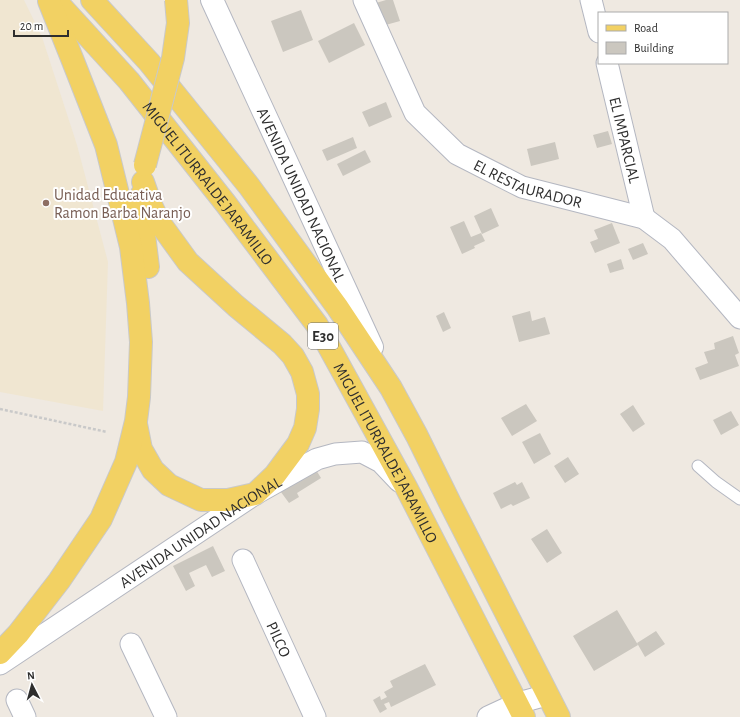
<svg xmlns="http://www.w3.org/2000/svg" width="740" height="717" viewBox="0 0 740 717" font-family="'Alegreya Sans',sans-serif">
<rect width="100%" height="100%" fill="#efe9e1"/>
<path fill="#f0e6d1" d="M0 0H24L42 37 77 145 108 262 103 411 0 392Z"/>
<path fill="#cbc7bf" d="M386 0H393L400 21 382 26 376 3Z
M301 10 313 40 283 52 271 21Z
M354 23 365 45 329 63 318 41Z
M386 102 392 117 369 127 362 112Z
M608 131 612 144 597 148 593 135Z
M353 137 357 148 327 161 322 150Z
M555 142 559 159 531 166 527 149Z
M365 150 371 162 343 176 337 164Z
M491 208 499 226 482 234 474 216Z
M464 221 471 237 481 233 485 241 474 246 475 248 462 254 450 227Z
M612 223 620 243 595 253 590 242 598 239 594 230Z
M643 243 648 254 633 260 628 249Z
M621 259 624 269 610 273 607 264Z
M530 311 532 321 545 317 550 334 519 342 512 316Z
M444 312 451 328 443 332 436 316Z
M733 336 739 353 735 355 739 366 700 380 695 368 708 363 704 352 715 349 714 343Z
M526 404 537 421 512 436 501 418Z
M633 405 645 424 633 432 620 414Z
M731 411 739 425 721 435 713 420Z
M540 433 551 454 534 464 522 442Z
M568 457 579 474 565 483 554 466Z
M313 465 321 478 297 493 299 497 289 503 278 488Z
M515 482 517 485 522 482 530 498 513 506 511 504 501 509 493 493Z
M547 529 562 553 547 563 531 539Z
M213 546 225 571 212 577 206 565 189 573 195 586 186 591 173 566Z
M617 610 638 645 594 671 573 636Z
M656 631 665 644 645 657 637 643Z
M425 664 436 685 391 707 389 702 384 704 387 709 380 713 373 700 380 696 381 700 387 697 384 692 393 687 390 681Z"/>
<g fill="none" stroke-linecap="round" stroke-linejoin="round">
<g stroke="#b4b7c1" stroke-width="13">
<path id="service" d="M698 466 716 482 740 499"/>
</g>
<g stroke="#b4b7c1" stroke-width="23">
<g id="minor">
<path id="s1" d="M364 0 415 113 457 154 522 187 644 218 672 239 740 318"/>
<path d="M591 0 599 32"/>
<path id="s2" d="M607 63 644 218"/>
<path id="s3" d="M243 560 315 717"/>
<path d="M131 644 166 717"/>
<path id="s4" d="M0 664 255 494 317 459 335 454 362 452 381 462 399 481"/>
<path d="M17 700 25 717"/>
<path d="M488 717 518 703 547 695"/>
</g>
</g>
<g stroke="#b4b7c1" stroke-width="24">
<g id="secondary">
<path id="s5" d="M212 0 372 347"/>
</g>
</g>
<g stroke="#c9c9c9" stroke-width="24">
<g id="primary">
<path id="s6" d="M55 0 129 81 226 204 317 325 406 487 524 717"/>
<path d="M92 0 149 62 249 186 338 308 391 388 417 436 450 503 559 717"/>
<path d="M142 194 141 210 148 267"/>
<path d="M136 424 141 449 153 470 169 485 201 500H228L255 494 275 475 298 444 305 428 308 409V394L302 372 293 356 282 344 236 306 188 262 159 222 151 205 143 182"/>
<path d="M0 653 18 634 59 581 101 519 126 462 136 421 139 397 141 342 138 303 131 247 106 145 73 61 49 1"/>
</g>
</g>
<path stroke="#c9c9c9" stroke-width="2.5" stroke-dasharray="3 2" stroke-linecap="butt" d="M0 409 107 432"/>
<use href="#service" stroke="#fff" stroke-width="11"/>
<use href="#minor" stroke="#fff" stroke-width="21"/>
<use href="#secondary" stroke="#fff" stroke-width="22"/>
<use href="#primary" stroke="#f2d163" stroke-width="22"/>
<g stroke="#c9c9c9" stroke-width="24" stroke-linecap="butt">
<path id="primary-bridge" d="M145 165 173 58 178 23 176 0"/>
</g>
<use href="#primary-bridge" stroke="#f2d163" stroke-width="22"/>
</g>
<circle fill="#8d6e63" stroke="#fff" stroke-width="1.5" cx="46" cy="203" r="4"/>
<g text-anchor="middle" stroke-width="4" stroke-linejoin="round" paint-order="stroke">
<rect fill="#fff" stroke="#6d6d6d" stroke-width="1" x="308" y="323" width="30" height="26" rx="3"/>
<g font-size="15" font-weight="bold" fill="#2e2e2e">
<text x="323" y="341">E30</text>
</g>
<g font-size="16" fill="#2e2e2e" stroke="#fff">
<text dy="6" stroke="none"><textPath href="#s2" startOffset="79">EL IMPARCIAL</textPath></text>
<text dy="6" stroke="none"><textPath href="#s1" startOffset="260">EL RESTAURADOR</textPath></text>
<text dy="6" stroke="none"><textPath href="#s6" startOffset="239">MIGUEL ITURRALDE JARAMILLO</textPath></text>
<text dy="6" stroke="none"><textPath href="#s5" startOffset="214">AVENIDA UNIDAD NACIONAL</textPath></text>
<text dy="6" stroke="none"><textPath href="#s6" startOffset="563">MIGUEL ITURRALDE JARAMILLO</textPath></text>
<text dy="6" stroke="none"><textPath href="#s4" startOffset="240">AVENIDA UNIDAD NACIONAL</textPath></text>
<text dy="6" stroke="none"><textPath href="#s3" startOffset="87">PILCO</textPath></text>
</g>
<g font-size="16" fill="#785e54" stroke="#fff" text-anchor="start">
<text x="54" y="200">Unidad Educativa<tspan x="54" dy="18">Ramon Barba Naranjo</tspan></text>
</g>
</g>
<rect x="598" y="12" width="130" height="52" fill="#ffffff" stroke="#ababab"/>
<rect x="606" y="25" width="20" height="6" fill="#f2d163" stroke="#ababab"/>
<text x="634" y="32" font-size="12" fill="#2e2e2e">Road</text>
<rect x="606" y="42" width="20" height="12" fill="#cbc7bf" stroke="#ababab"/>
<text x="634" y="52" font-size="12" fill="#2e2e2e">Building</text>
<g transform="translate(32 685) rotate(354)" stroke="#ffffff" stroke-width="3" paint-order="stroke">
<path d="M0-3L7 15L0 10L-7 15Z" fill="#2e2e2e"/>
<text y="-6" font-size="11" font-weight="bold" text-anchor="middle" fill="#2e2e2e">N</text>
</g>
<path d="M14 30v6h54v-6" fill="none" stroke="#2e2e2e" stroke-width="2"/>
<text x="20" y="30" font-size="12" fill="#2e2e2e" stroke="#ffffff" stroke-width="3" paint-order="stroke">20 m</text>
</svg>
